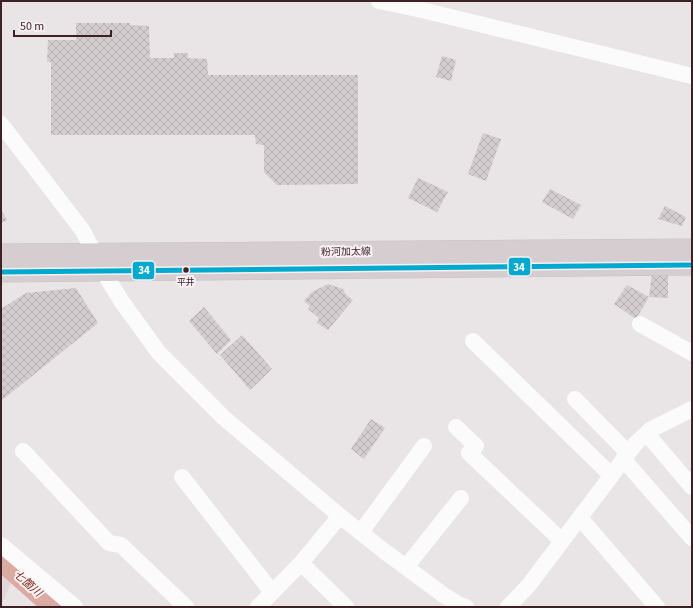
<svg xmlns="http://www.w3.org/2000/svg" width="693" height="608" viewBox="0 0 693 608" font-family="'Source Sans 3','Noto Sans JP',sans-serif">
<defs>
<pattern id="building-cross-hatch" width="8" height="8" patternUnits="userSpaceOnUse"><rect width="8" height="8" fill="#d4cdd0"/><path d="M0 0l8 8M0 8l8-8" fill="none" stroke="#b7b0b3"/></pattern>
</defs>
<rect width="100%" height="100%" fill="#e9e4e6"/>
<path fill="#e1d6da" d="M1 570 12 581 1 605Z"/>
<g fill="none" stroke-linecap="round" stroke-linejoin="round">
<path stroke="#dbaba1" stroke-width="23" d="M1 559 55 607"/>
</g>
<path fill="url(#building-cross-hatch)" d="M76 23H130V25L149 26 150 58H174V53H188V58L207 59 208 75H358V184L277 185 264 172V145L256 144 255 135H51V62H47L48 40H76Z
M442 56 456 60 451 81 436 77Z
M483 133 501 139 486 181 468 174Z
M418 178 448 192 437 212 408 198Z
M550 189 581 205 573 219 542 202Z
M665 206 686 217 682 226 658 219Z
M1 209 7 220 1 223Z
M652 273H668V298L649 297Z
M328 284 343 289 346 295 353 300 328 330 317 323 319 318 308 309 310 306 304 301 312 292Z
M627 285 649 297 636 319 614 304Z
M76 288 98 323 1 401V309L26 293Z
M204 307 231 340 217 354 189 321Z
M242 335 272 369 250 390 220 355Z
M371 419 385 428 364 459 351 449Z"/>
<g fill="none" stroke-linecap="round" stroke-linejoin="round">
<g stroke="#c9c0c3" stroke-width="21">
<path id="major" d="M1 254 692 249
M1 272 692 265"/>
</g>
<path stroke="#fcfbfb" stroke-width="16" d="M379 1 422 10 692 76
M1 124 83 231 103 271 122 302 159 353 224 418 340 516 384 551 445 596 460 605 466 607
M640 324 692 353
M473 341 611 475
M575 399 628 453
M456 427 476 446 469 453 562 541
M647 434 692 487
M23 451 109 543 121 545 186 607
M623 459 692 538
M182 477 272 592
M580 518 657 607
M361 532 424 446
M1 545 75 607
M301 563 346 607
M406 567 461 498
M258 607 301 563 340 516
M508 607 529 585 636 443 650 430 692 409"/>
<use href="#major" stroke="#d5cdcf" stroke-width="20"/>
<g stroke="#f9f1f5" stroke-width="8">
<path id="bus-1" d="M1 272 692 265"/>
</g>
<use href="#bus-1" stroke="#00a9ce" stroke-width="5"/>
</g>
<circle fill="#3e2027" stroke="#f9f1f5" stroke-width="1.5" cx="186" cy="270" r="3.5"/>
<g text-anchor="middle" stroke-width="4" stroke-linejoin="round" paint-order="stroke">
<g font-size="9" fill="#3e2027" stroke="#f9f1f5">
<text x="186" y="285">平井</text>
</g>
<g font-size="10" fill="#3e2027" stroke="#f9f1f5">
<text transform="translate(346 251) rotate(-1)" y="4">粉河加太線</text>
</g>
<g font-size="11" font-style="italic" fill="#7e2a16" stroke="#f9f1f5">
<text transform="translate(28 583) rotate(41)" y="4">七箇川</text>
</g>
</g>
<g stroke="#f9f1f5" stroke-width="1.5">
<rect x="508" y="257" width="23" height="19" rx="4" fill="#00a9ce"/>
<rect x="132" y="261" width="23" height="19" rx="4" fill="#00a9ce"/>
</g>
<g font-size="11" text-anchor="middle" font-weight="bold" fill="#fff">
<text x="519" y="271">34</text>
<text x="144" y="274">34</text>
</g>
<rect width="693" height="608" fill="none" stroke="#3e2027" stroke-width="4"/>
<path d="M14 30v6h97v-6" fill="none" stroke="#3e2027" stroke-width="2"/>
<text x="20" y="30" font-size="12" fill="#3e2027" stroke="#f9f1f5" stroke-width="3" paint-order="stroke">50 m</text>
</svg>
